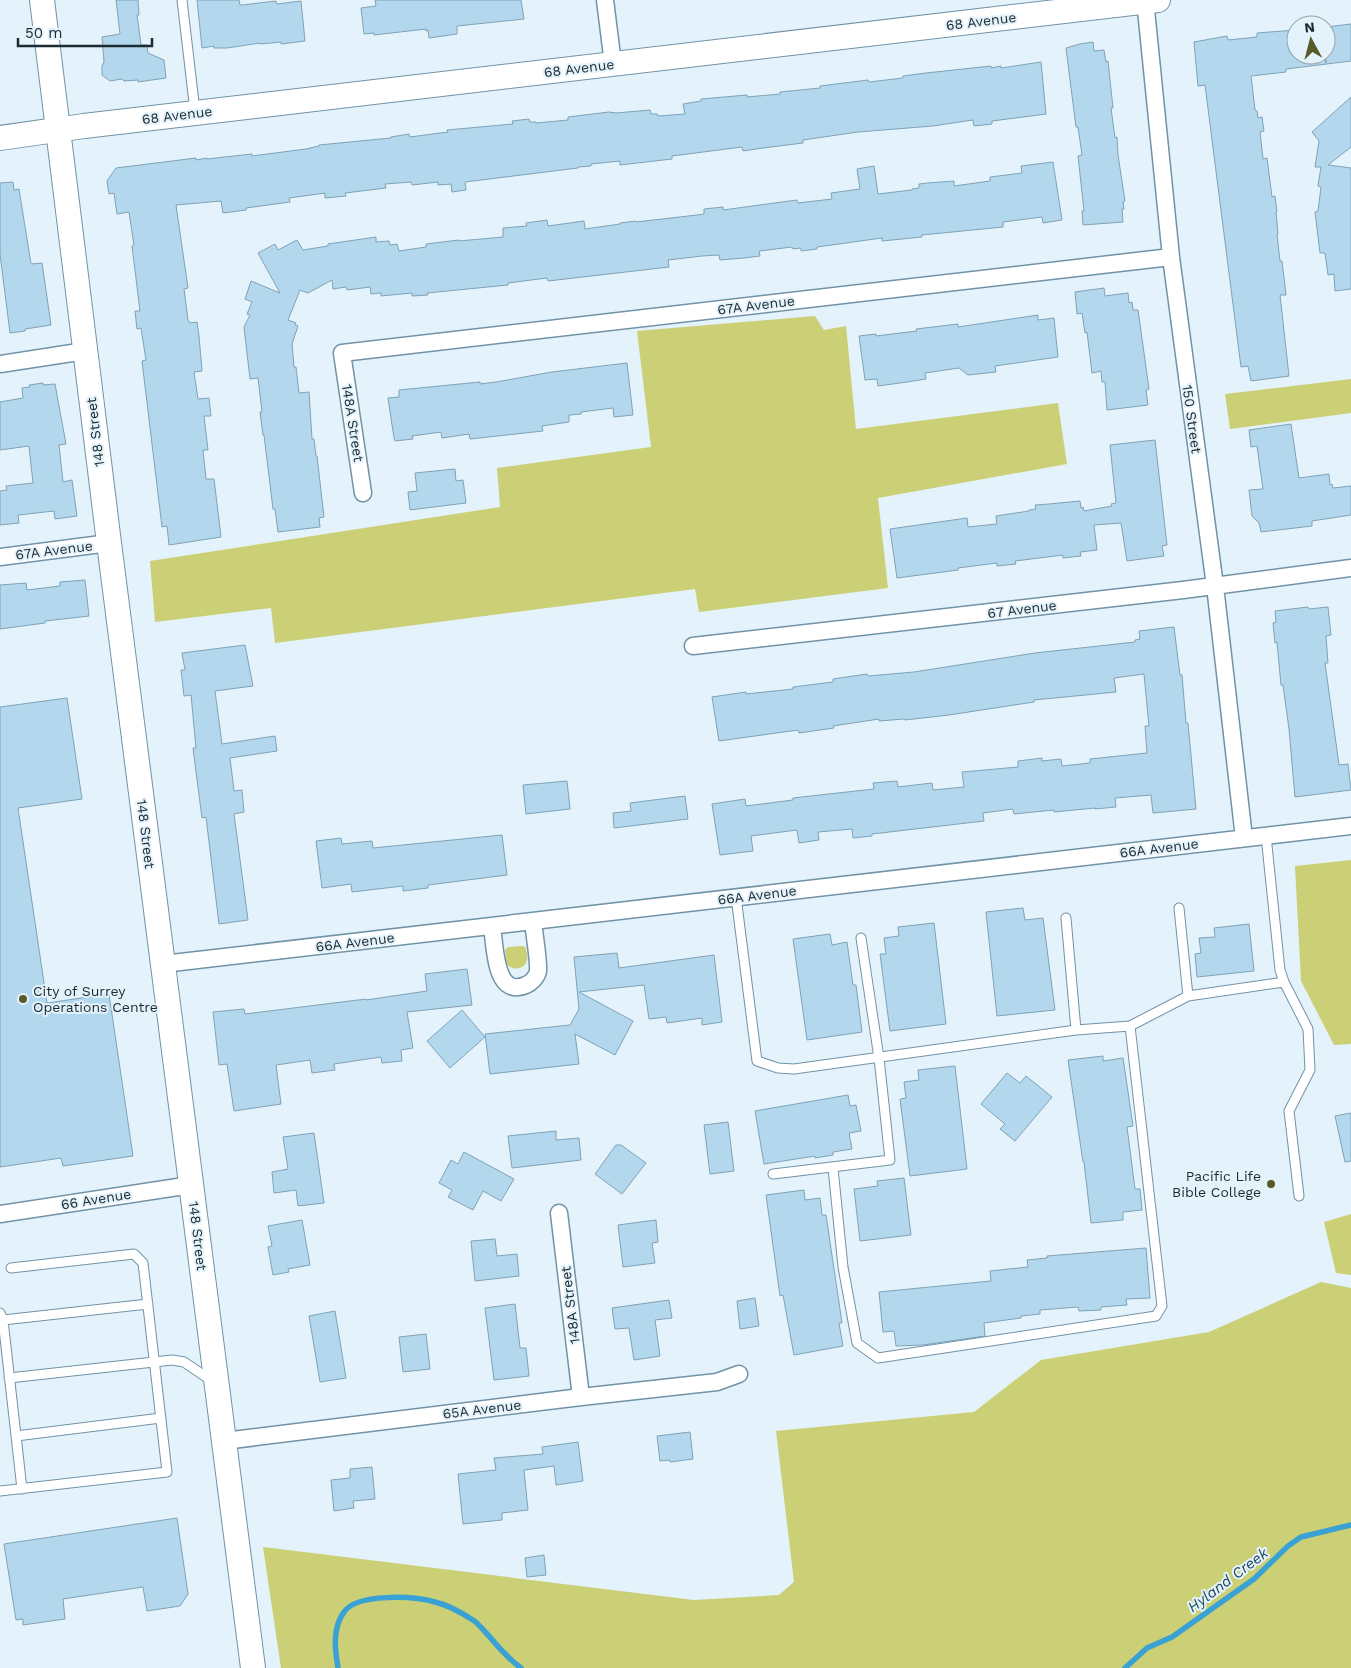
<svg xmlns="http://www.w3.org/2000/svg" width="1351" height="1668" viewBox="0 0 1351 1668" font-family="'Work Sans',sans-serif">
<rect width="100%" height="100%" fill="#e4f2fb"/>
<path fill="#cbcf75" d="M815 316 824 330 846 326 856 429 1058 403 1067 464 878 498 888 588 699 612 695 589 275 643 271 608 155 622 150 561 500 507 497 468 651 447 637 331Z
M1351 379V413L1230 429 1225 394Z
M1351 860V1044L1334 1045 1301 981 1295 866Z
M523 946 526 948C526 951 528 956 527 960 525 970 510 972 506 962 505 959 506 954 505 950L508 947Z
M1351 1214V1275L1336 1273 1324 1222Z
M1321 1282 1351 1288V1668H281L263 1547 694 1600 779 1595 794 1582 776 1431 974 1412 1041 1360 1209 1332Z"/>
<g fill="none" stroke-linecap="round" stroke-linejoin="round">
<path stroke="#39a1d4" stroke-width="5.5" d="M338 1668C335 1650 332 1628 344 1612 357 1593 414 1596 435 1602 448 1605 462 1613 473 1620 479 1624 484 1631 489 1636 499 1648 509 1659 521 1668
M1125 1668 1147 1648 1172 1637 1254 1579 1288 1546 1301 1537 1351 1525"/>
</g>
<path fill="#b3d8ee" stroke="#7fa2b7" d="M116 0H138L139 15H137L141 45H147L148 53 164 60 166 78 138 82V80L124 81 122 79 110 81 102 75V66L104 62 102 37 120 34Z
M197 0H239L240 5H242L276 1 277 4 301 1 305 41 281 44V42L260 44V43L227 48H214V46L202 48Z
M375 0H521L524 19 457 26V34L429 38 428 30 426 31V29L374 35V33L364 34 361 8 376 6Z
M1351 24V61L1286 69V72L1251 76 1255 110 1257 111 1258 118 1262 117 1264 131 1260 132 1263 159 1267 158 1272 197 1275 196 1277 212H1276L1278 234H1277L1280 261H1282L1286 295H1280L1289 376 1251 381 1248 366 1241 367 1205 85 1198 86 1194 42 1227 36 1228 40 1257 37V33L1296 30V55H1325L1326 63V27Z
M1093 42 1094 51 1104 50 1106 62 1108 61 1113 108H1111L1115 138 1117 137 1118 155 1125 201 1123 202 1124 209H1122L1123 222 1083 225 1082 211H1084L1078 156 1082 155 1078 127H1076L1066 48 1080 44Z
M1041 62 1046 114 992 121V124L974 126 973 120 933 126 858 132 803 140V143L763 148 743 151 742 147 672 156V159L620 165V161L591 164V166L578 167V168L465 182 466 190 452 192 451 184 438 185V182L412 185 411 182 385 184 386 188 345 193 346 196 325 198V193L289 198 290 202 246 208V210L223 213 221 201 176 205 188 288 184 289 188 320 190 323 197 322 199 336 202 371 194 372 198 399 209 398 211 416H204L208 450H203L206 479H214L221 537 169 545 167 526 162 527 142 361 146 360 141 328 137 329 135 311H140L132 246 134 245 129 212 117 214 114 193 109 194 107 181 116 168 196 158V160L207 158V159L252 154V156L306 149 319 146V145L391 138V137L409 134 410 137 448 132 447 130 513 124 512 121 529 119 530 122H536V123L568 120V117L609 112 616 113 650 110 651 114H657L658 116 685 114 683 104 701 101V99L747 95V97L780 94V92L820 88V86L868 80 869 82 903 78V76L926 73 991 66V68L1001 66V68Z
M1351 97V147L1328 165 1351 168V289L1335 291 1334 274 1328 275 1325 253H1320L1315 212 1318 211 1321 187 1318 186 1321 167H1315L1319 141 1312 132Z
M1053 162 1062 220 1043 223 1042 217 1003 222V227L922 235V237L882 241V238L817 247V249L801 251V248L793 249 792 247 759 251 760 256 744 258 720 260 719 255 702 256 668 260 669 267 548 281 547 278 508 283V285L427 293 428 295 412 296V293L381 296V293L371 294 370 287 347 290 346 287 333 289 332 280 308 293 300 290 288 320 296 323 295 325 298 326 292 344 294 367H296L299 393 309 392 312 439H314L316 456H317L324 517 319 518 320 527 278 532 275 509H273L264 435H263L260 412H262L258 378 250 379 244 327 250 315 247 314 252 302 245 299 251 281 280 293 258 253 275 244 278 250 297 240 303 250 328 246V244L376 237V242L389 241 390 245 397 244 399 251 426 247V244L459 240V241L503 237V228L527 226 526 223 547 220 548 226 584 221 585 229 620 224V223L636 221V222L697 215 704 214V209L723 207V210L797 200 798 203 832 199 831 193 860 189 857 169 874 166 878 194 912 190V189L919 188V184L928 183 954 181V186L990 181V177L1022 173 1021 166Z
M13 182 14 190 19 189 31 264 42 263 51 325 25 329V331L10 333 0 254V183Z
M1104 288 1105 296 1128 293 1129 303 1132 302 1133 310H1138L1149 389 1146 390 1148 405 1107 410 1105 382H1102L1101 371 1092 373 1087 332 1085 333 1082 313 1077 314 1075 292Z
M1038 315V320L1054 318 1058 357 995 366 996 372 968 375 959 368 925 373 926 379 907 382 878 386 877 379 865 380 859 336 876 334V336L917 331 916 329 958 324V327Z
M627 363 633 415 614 417 613 408 581 412V414L569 415V422L542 426 543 431 470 439 469 434 442 438 441 432 412 436 413 439 395 441 394 438 388 398 399 397V390L480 382V384L496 382 552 372Z
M43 383V385L55 384 66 444 59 445 63 482 72 480 77 516 55 519 54 511 18 515 19 523 0 525V491L7 490 6 486 33 483 29 446 0 450V402L23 398 22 388 30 387 29 385Z
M1291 424 1299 478 1329 474 1330 485 1332 484 1333 488 1351 486V515L1312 521V526L1261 532 1259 523 1252 516 1249 490 1263 489 1257 446 1251 447 1249 430Z
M1155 440 1167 545 1162 546 1164 556 1127 561 1121 523 1094 525 1097 550 1080 552 1081 556 1063 558V555L1015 561 1016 564 997 566V563L958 568V570L897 578 890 529 967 518 968 527 997 524 996 516 1029 511V510L1036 509 1035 505 1049 504 1080 501 1081 508 1083 507 1084 511 1112 506 1111 504 1116 503 1110 445Z
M455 469 456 481 463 480 466 503 410 510 408 492 417 491 415 473Z
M85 580 89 616 45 621V623L0 629V585L26 583 27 590 60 586V582Z
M1308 607 1309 609 1328 607 1331 635 1326 636 1328 663H1325L1339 765 1348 764 1351 790 1295 797 1289 729 1283 685H1281L1277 642 1275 643 1273 623 1276 622 1275 611Z
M1174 627 1180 675H1182L1186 723H1188L1196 809 1153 813 1151 795 1115 798 1116 807 1095 809V808L1054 812V810L1014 814 1013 809 983 813 984 821 872 834V836L853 838 852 829 818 832 819 840 799 843 797 830 751 836 753 851 720 855 712 804 745 799 746 806 793 800V798L874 789 873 783 897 781 898 787 932 783 933 790 964 787 962 772 1018 767V761L1042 758V761L1061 759 1062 766 1090 763V759L1147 753 1145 726H1149L1144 674 1114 678 1116 692 1034 700V702L949 715 905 720 904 719 879 721V719L833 726 834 728 799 733 798 730 719 741 712 697 746 692V694L793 689V687L833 682V679L867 674 868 676 914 672 1035 653 1135 642V640L1140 639 1139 631Z
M245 645 253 686 215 691 222 744 275 736 277 751 230 758 234 791 242 790 244 812 234 814 248 920 219 924 206 817 202 818 193 748H196L191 695 184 696 181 670H185L182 653Z
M67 698 82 799 18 808 47 1003 109 994 133 1156 63 1166 61 1158 0 1167V707Z
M567 781 570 809 526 814 523 785Z
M685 796 688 819 614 828 613 813 631 811 630 803Z
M502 835 507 875 428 885V888L403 891V886L352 892 351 884 322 888 316 841 341 838 342 844 372 841 373 848Z
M1023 908 1025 920 1043 918 1055 1010 997 1016 986 912Z
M934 923 946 1024 890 1031 880 954H886L884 938 899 936 898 927Z
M1249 924 1254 971 1197 977 1195 954 1201 953 1199 938 1215 937 1214 928Z
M830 934 832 945 847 942 853 985H856L862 1032 807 1040 793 939Z
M617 953 619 968 714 955 722 1022 702 1025V1018L667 1023 666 1017 649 1019 644 985 579 992 633 1021 615 1055 575 1034 579 1064 490 1074 485 1034 570 1025 579 1009 574 957Z
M467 969 472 1005 407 1012 413 1048 401 1050 402 1061 382 1063 381 1057 334 1064 335 1070 312 1073 310 1060 276 1065 281 1104 234 1111 227 1064 219 1065 213 1012 244 1009 245 1014 366 999V1000L427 991 425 974Z
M462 1010 485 1037 450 1068 427 1041Z
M1103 1056V1061L1123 1058 1133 1126 1127 1127 1135 1189H1140L1142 1210 1123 1212V1220L1091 1223 1084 1162H1083L1068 1060Z
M955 1066 967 1169 910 1176 900 1099 906 1098 904 1082 919 1080 918 1070Z
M1007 1073 1020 1083 1026 1076 1052 1097 1015 1141 1000 1129 1005 1124 981 1104Z
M848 1095 850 1106 856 1105 861 1131 849 1133 852 1149 833 1152V1155L815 1158V1156L764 1164 755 1111Z
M1351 1113V1161L1345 1162 1335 1116Z
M728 1122 734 1171 710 1174 704 1125Z
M556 1131V1140L579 1138 581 1160 512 1168 508 1136Z
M314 1133 324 1203 298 1206 296 1190 274 1193 272 1172 288 1169 283 1137Z
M616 1145H621L646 1163 622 1194 595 1174Z
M464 1152 514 1179 501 1201 483 1191 473 1210 448 1197 452 1190 439 1183 451 1160 458 1164Z
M904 1178 911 1235 860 1241 854 1189 878 1186 877 1181Z
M804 1190 805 1200 820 1198 822 1215H826L842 1323H839L843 1346 794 1355 783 1295 780 1296 766 1195Z
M302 1220 310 1265 288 1269 289 1272 273 1275 268 1247 272 1246 268 1226Z
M656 1220 658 1242 652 1243 655 1263 623 1267 618 1225Z
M495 1239 497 1256 517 1254 519 1276 475 1281 471 1241Z
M1146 1248 1150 1298 1126 1299 1127 1305 1101 1307V1310L1079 1311 1078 1307 1040 1310V1314L1021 1316V1318L984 1323 985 1336 923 1345 896 1346 894 1331 883 1332 879 1292 991 1281 990 1271 1028 1267 1027 1260 1047 1258V1256Z
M755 1298 759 1326 740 1329 737 1301Z
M669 1300 672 1318 655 1320 660 1356 634 1360 629 1328 615 1329 612 1308Z
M515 1304 520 1348H526L529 1376 494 1380 485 1308Z
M335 1311 346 1378 320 1382 309 1316Z
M426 1334 430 1369 403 1372 399 1337Z
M690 1432 693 1459 670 1462V1460L660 1461 657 1436Z
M578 1442 583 1481 556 1485 554 1466 524 1470 528 1510 502 1513V1520L463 1524 458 1474 496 1470 494 1458 543 1454 542 1447Z
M372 1467 375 1499 353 1501 354 1508 334 1511 331 1480 350 1478V1469Z
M177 1518 188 1594 180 1606 147 1611 143 1587 63 1599 65 1619 23 1625V1619L16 1620 4 1544Z
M544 1555 546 1575 527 1577 525 1558Z"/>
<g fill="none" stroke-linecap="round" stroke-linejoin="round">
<g stroke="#7093a8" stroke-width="11">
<path id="lane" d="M182 0 195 111
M1266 836 1280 970 1284 982 1308 1029 1310 1070 1289 1111 1299 1196
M736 897 757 1061 778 1068 794 1069 1076 1030 1130 1026 1188 996 1284 982
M1179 908 1188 996
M1066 918 1076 1030
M833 1168 843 1267 857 1343 878 1358 1156 1316 1162 1306 1130 1026
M773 1174 890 1160 879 1058 861 938
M0 1313 3 1320 22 1489
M3 1320 148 1304
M9 1378 172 1360 184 1362 212 1381
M16 1436 161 1418
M0 1491 167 1472 143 1263 134 1254 11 1268"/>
</g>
<g stroke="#7093a8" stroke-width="19">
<path id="street" d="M605 0 613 64
M1145 0 1171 257 1215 586 1244 838
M0 364 85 351
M363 493 342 353 1171 257
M0 557 109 543
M693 646 1183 590 1351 568
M492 926C495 944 494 999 526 985 531 983 537 977 538 971 539 961 534 933 533 921
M163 964 1351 826
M559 1213 581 1397
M0 1214 191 1185
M224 1441 581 1397 717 1382 739 1374"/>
</g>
<g stroke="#7093a8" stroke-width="26">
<path id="secondary" d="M42 0 109 543 253 1668
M0 138 84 126 1158 0"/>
</g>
<use href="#lane" stroke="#fff" stroke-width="9"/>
<use href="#street" stroke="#fff" stroke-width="16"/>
<use href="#secondary" stroke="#fff" stroke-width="24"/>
</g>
<g fill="#585a27" stroke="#e4f2fb" stroke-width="2">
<circle cx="23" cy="999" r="5"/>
<circle cx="1271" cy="1184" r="5"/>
</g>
<g text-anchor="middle" stroke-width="4" stroke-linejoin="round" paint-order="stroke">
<g font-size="14" fill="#1c2a32" stroke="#e4f2fb">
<text transform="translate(981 21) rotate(-7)" y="5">68 Avenue</text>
<text transform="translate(579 68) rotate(-7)" y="5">68 Avenue</text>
<text transform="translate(177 115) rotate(-7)" y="5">68 Avenue</text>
<text transform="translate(756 305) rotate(-7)" y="5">67A Avenue</text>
<text transform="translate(1192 419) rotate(82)" y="5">150 Street</text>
<text transform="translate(353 423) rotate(81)" y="5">148A Street</text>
<text transform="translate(95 432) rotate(-97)" y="5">148 Street</text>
<text transform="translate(54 550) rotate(-7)" y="5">67A Avenue</text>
<text transform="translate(1022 609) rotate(-7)" y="5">67 Avenue</text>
<text transform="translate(146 834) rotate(83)" y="5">148 Street</text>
<text transform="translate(1159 848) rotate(-7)" y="5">66A Avenue</text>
<text transform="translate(757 895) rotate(-7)" y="5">66A Avenue</text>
<text transform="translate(355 942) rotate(-7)" y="5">66A Avenue</text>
<text transform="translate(96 1199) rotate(-9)" y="5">66 Avenue</text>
<text transform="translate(198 1236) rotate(83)" y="5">148 Street</text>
<text transform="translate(570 1305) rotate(-97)" y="5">148A Street</text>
<text transform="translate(482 1409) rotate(-7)" y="5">65A Avenue</text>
</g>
<g font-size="14" fill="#1c2a32" stroke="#e4f2fb" text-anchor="start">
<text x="33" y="996">City of Surrey<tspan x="33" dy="16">Operations Centre</tspan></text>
<text x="1261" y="1181" text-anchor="end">Pacific Life<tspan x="1261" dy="16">Bible College</tspan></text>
</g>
<g font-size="15" font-style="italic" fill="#1e485e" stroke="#e4f2fb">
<text transform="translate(1228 1580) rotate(-37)" y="5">Hyland Creek</text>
</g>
</g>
<g transform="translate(1311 40) rotate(353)"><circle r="24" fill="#e4f2fb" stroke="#94a2ab"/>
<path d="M0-4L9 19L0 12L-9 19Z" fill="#585a27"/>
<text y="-8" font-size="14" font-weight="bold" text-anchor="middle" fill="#1c2a32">N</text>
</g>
<path d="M18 38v8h134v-8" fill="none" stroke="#1c2a32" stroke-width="2.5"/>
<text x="25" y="38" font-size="15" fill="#1c2a32" stroke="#e4f2fb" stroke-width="4" paint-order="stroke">50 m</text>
</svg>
